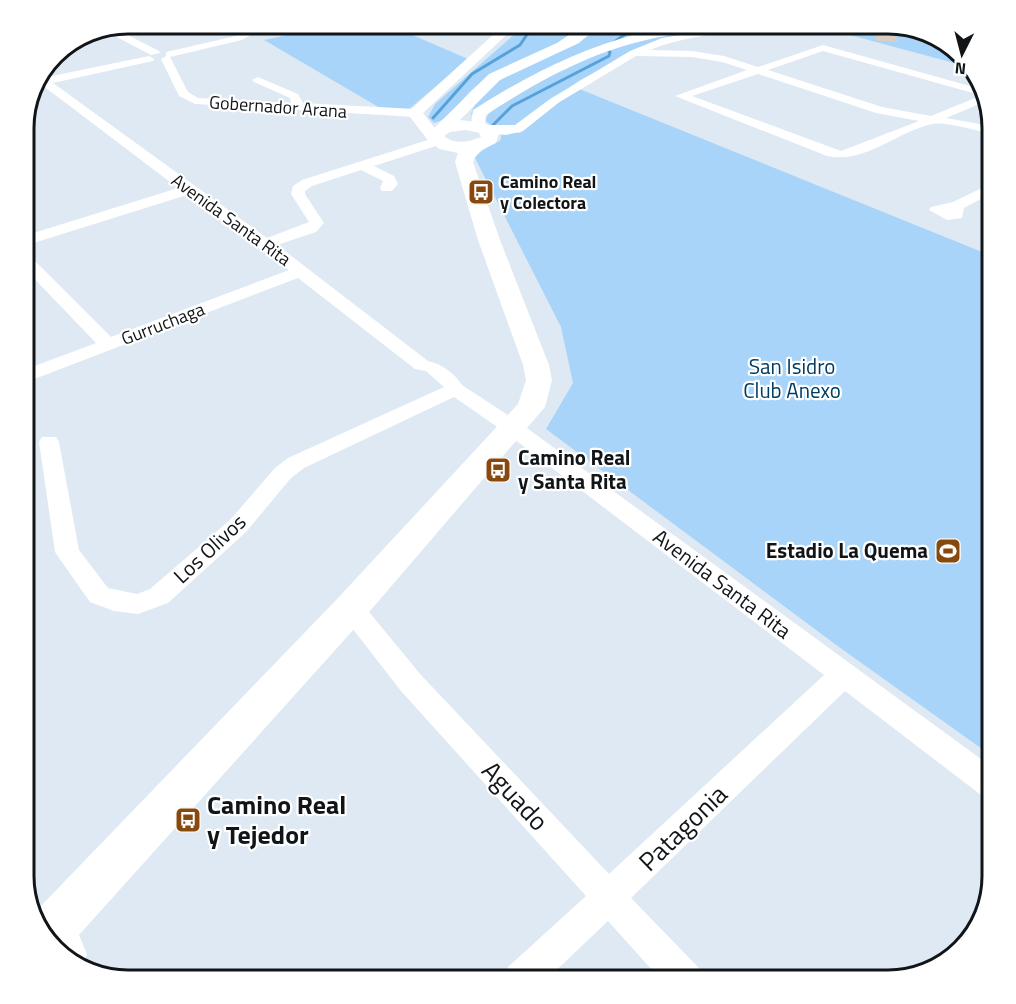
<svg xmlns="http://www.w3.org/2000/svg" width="1016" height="1004" viewBox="0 0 1016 1004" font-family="'Titillium Web',sans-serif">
<rect width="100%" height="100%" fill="#dee9f3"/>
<path fill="#a8d4f9" d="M338 24H387L468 59 409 109 387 112 264 40Z
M521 24H589C556 53 508 59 475 87 459 100 454 118 434 123L428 117 435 104 516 33Z
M600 24H792L644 35 515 86 471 115C479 78 551 55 582 40L596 31Z
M863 24C895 24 924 28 951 48 959 54 965 58 969 67L820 27Z
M744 29 685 34 664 39 580 80 517 126 493 127 486 121C486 97 602 48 626 42 665 33 704 31 744 29Z
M577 88 992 256V756L839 647 546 429 573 383 561 327 475 158 483 148 500 141 502 133H520Z"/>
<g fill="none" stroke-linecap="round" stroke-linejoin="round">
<path stroke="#57a1da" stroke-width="3" d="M433 118 472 74 520 45 534 24
M493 125 512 106 609 56 610 52 606 48 631 30 659 24"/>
</g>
<path fill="#dacdc5" d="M871 25 890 26 898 42 877 41Z"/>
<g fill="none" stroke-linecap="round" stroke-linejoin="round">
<path fill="#fff" fill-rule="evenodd" d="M258 24H270L242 40 170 57 188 92 198 98 291 103 290 98 254 82 252 80 258 77 298 94 303 103 415 109 421 113 415 117 195 104 179 96 161 59 166 56V52L236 36Z
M788 24H833L828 27C770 31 704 28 650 50L692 51 724 56 758 67 823 45 977 88 980 95 823 51 768 70 882 107 931 116 980 96 982 103 946 118 991 126 992 134C978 131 945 121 932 124 896 132 866 164 827 156L675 96 747 70 722 62 692 57 636 56 558 103 523 131 506 135 487 133 481 129 487 125H515L550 99 630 51 662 38 709 30ZM758 74 876 113 919 121 841 151 692 96Z
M116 29 159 51 160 53 151 55 107 32Z
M149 56 154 59 153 61 53 83 267 238 309 222 291 194 293 186 302 180 434 138H442V144L374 166 394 176 398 184 392 191H382L380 188 383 181 361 170 312 186 305 191V194L324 223 316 232 277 245 428 361C442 364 454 373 462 385L520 423 992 767V799L981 795 845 691 631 898 698 967 703 980H661L608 921 546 980H503L508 967 586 896 401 691 342 615 338 608 342 601 351 598 360 601 421 675 609 874 824 675 506 433 454 397 304 468 291 478 246 532 168 603 138 614 114 611 90 602 59 558 55 552 39 442 42 437H56L59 442 79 550 108 588 137 594 150 589 230 520 275 468 288 458 444 387 426 371 415 369 298 278 24 383V370L96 343 24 268V254L30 256 111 337 289 270 187 195 24 246V236L178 188 42 85 34 86 41 74 47 77Z
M992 183V193L964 208 962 218 947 220 929 210 931 207 953 202Z"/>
<path fill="#fff" fill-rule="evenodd" d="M505 24H518L423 113 444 140 442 143H430L407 113Z
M706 24H816L810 28C755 30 696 27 642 41 587 54 533 84 486 115L484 128 479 130 471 125 473 110C523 78 579 49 637 34 659 28 683 27 706 24Z"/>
<path fill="#fff" fill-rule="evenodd" d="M585 24H600L579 43 500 80 460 120 485 123 499 133 496 143C488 147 475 152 473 162L500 240 549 365 552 380 545 407 364 618 79 935 87 954 82 968 50 945 37 910 338 598 518 404 526 380 523 365 478 240 455 162 458 153 439 149 426 136 489 74 557 43ZM466 130 479 133 481 137C469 142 455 145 444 136L450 132Z"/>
</g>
<defs>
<g id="bus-square" transform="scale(1.35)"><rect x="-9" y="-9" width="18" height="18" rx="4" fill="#88490f" stroke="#fff"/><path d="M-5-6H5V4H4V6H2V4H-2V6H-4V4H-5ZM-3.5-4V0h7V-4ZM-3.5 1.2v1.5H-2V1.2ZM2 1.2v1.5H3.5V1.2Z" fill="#fff"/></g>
<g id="stadium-square" transform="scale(1.35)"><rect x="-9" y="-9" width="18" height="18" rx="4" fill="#88490f" stroke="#fff"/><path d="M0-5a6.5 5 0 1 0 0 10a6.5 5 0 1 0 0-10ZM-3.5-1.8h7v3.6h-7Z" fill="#fff"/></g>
</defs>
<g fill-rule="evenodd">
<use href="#bus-square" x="481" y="192"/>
<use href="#bus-square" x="498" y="470"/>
<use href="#stadium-square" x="948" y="551"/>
<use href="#bus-square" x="188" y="820"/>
</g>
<g text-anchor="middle" stroke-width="4.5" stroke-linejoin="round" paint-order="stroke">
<g font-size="18" fill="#111518" stroke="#fff">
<text transform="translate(278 107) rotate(4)" y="6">Gobernador Arana</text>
<text transform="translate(231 220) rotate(36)" y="6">Avenida Santa Rita</text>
<text transform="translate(163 324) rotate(-21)" y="6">Gurruchaga</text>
</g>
<g font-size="18" font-weight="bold" fill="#111518" stroke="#fff" text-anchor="start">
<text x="500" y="188">Camino Real<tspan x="500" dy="21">y Colectora</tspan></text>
</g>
<g font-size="21" fill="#003d62" stroke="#fff">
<text x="792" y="374">San Isidro<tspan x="792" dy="24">Club Anexo</tspan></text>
</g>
<g font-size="21" font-weight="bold" fill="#111518" stroke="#fff" text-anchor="start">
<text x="518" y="465">Camino Real<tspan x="518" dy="24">y Santa Rita</tspan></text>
<text x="928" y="558" text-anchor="end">Estadio La Quema</text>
</g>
<g font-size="21" fill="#111518" stroke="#fff">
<text transform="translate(210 549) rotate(-43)" y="7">Los Olivos</text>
<text transform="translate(722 584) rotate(37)" y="7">Avenida Santa Rita</text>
</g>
<g font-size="26" fill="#111518" stroke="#fff">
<text transform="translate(515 796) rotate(47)" y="9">Aguado</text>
<text transform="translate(683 828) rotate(-44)" y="9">Patagonia</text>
</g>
<g font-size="26" font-weight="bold" fill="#111518" stroke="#fff" text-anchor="start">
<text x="207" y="814">Camino Real<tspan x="207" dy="30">y Tejedor</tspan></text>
</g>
</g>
<path d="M0 0H1016V1004H0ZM128 34H888A94 94 0 0 1 982 128V876A94 94 0 0 1 888 970H128A94 94 0 0 1 34 876V128A94 94 0 0 1 128 34Z" fill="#fff" fill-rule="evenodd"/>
<path fill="none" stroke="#111518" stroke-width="3" d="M128 34H888A94 94 0 0 1 982 128V876A94 94 0 0 1 888 970H128A94 94 0 0 1 34 876V128A94 94 0 0 1 128 34Z"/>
<g transform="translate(962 54) rotate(186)" stroke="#ffffff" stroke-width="4.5" paint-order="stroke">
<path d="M0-4.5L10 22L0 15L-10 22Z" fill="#111518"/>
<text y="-9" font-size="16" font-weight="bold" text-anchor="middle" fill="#111518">N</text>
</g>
</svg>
